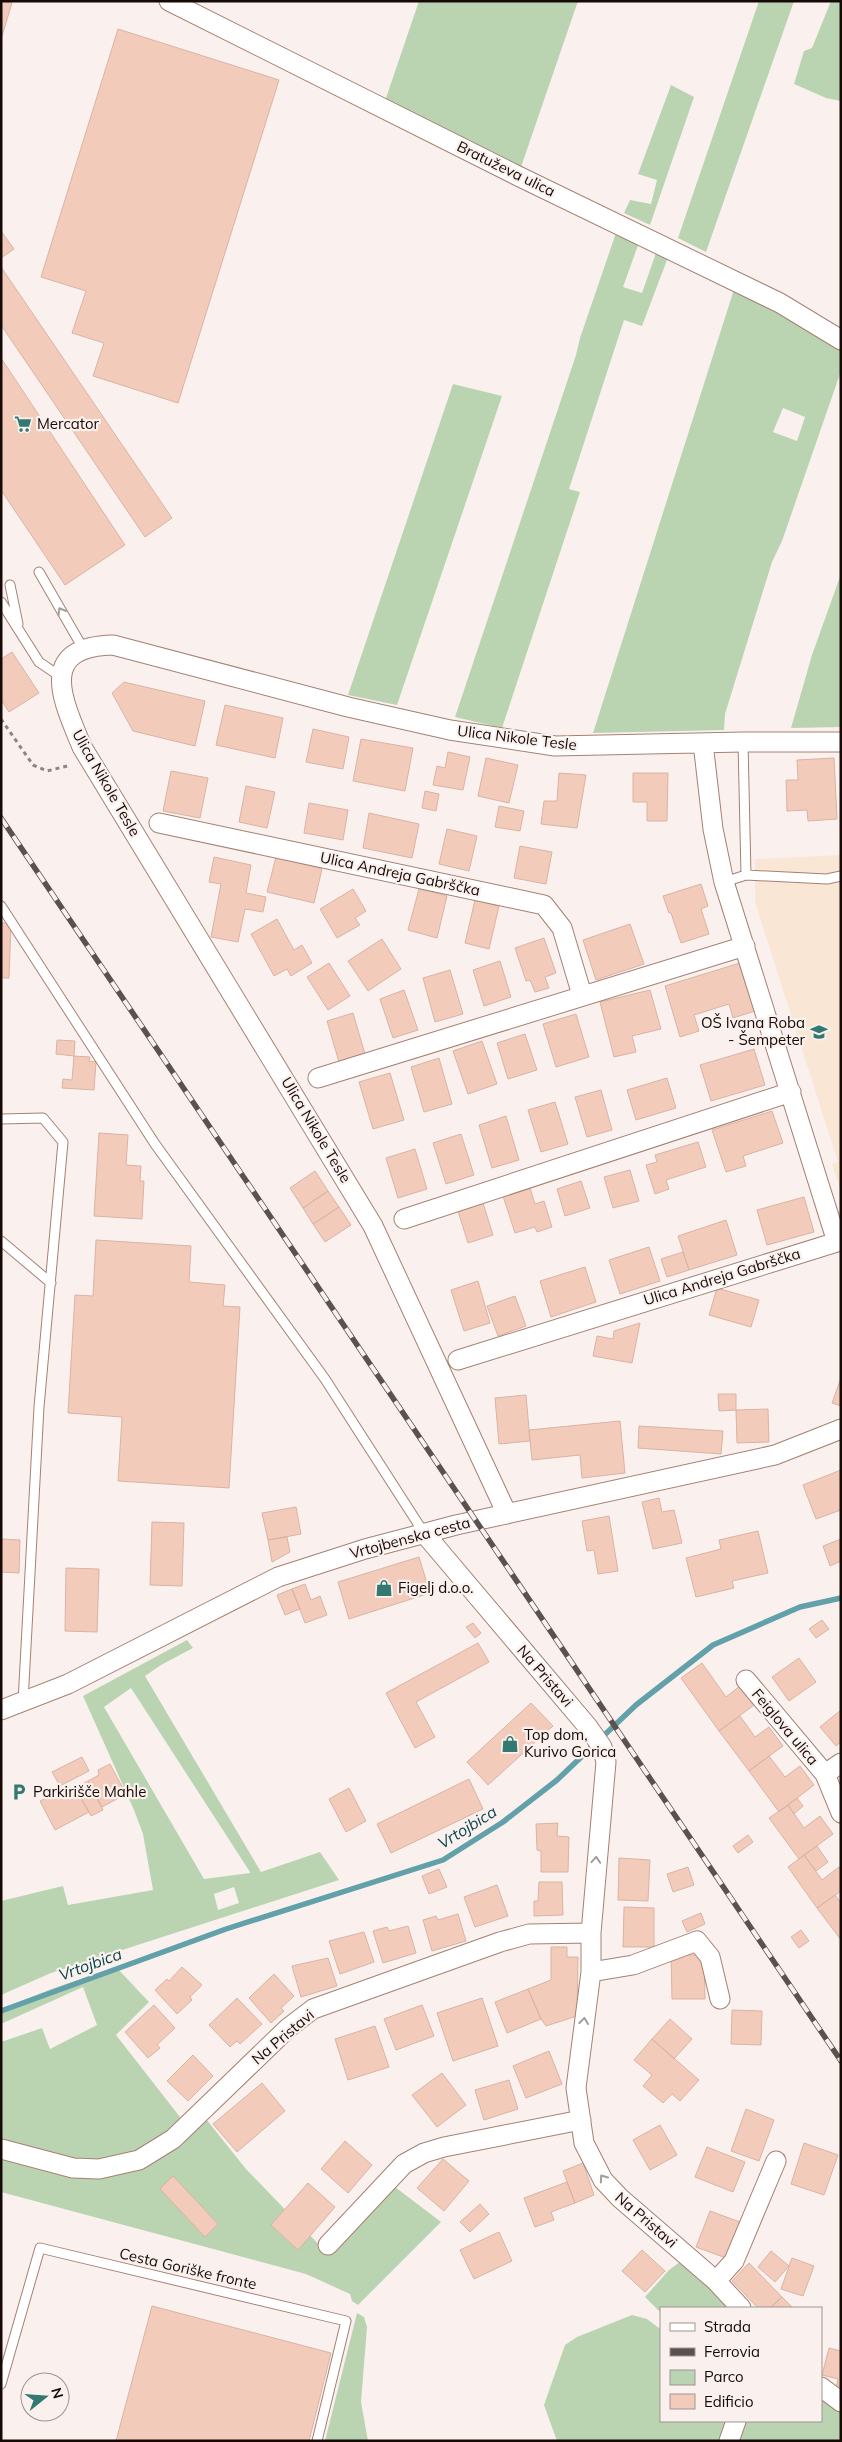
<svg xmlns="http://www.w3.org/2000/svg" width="842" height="2442" viewBox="0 0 842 2442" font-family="Mulish,sans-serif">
<rect width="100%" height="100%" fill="#faf1ee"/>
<path fill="#f9e6d5" d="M841 855V1192L832 1164 838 1162 755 902V859Z"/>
<path fill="#bad4b2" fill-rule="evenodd" d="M419 1H578L521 167 385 101Z
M759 1H794L706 252 678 238Z
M831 1H841V101L826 98 794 84 804 51 812 48Z
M671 85 694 97 650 225 624 213 630 200 651 204 657 180 638 174Z
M618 227 641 237 623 287 642 293 658 247 670 252 642 326 624 320 569 489 580 492 502 728 455 717 576 355 580 338Z
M736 283 841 348V371L782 541 772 562 725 714 724 730 593 733ZM783 408 805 417 797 441 773 432Z
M453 384 502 396 397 705 348 695Z
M841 574V727L791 728 812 655Z
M187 1640 193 1648 161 1665 145 1676 261 1872 320 1852 339 1880 51 1973 1 1995V1901L63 1886 68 1905 153 1890 143 1834 134 1810 83 1696ZM131 1688 250 1872V1873L204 1879 104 1707ZM234 1887 239 1903 218 1910 214 1894Z
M116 1967 149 2002 116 2035 180 2117 176 2125 142 2150 86 2164 1 2143V2042L42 2028 50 2049 97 2025 83 1987 1 2024V2009L54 1988Z
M206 2119 246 2169 328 2254 395 2187 441 2222 358 2305 352 2301 350 2294 306 2274 1 2192V2154L81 2176Z
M684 2259 734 2308H661V2313L645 2297 669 2270Z
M357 2313 364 2317 367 2327 361 2402 368 2441H325Z
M632 2315 647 2319 659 2328 661 2326V2421H821V2393L841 2412V2441H557L544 2405 565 2345 577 2337Z"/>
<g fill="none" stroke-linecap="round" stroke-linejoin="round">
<path stroke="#62a1aa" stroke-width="5.5" d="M1 2011 226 1929 443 1860 503 1822 557 1780 636 1705 713 1645 800 1607 841 1598"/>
</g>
<path fill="#f2cbbb" stroke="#dab3a4" d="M1 1 12 3 1 39Z
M118 29 279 80 178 403 93 376 104 343 72 333 86 291 41 277Z
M1 231 14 249 1 258Z
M1 267 172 518 145 537 1 325Z
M1 358 125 545 65 585 1 490Z
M12 652 39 693 9 712 1 700V659Z
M124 682 205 701 195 746 133 731 112 693Z
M225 705 283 718 275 758 216 745Z
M313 729 349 737 343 769 306 762Z
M361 739 413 748 405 791 353 781Z
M448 752 470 757 463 790 433 785 437 766 445 768Z
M486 758 518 765 509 803 478 796Z
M834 758 837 819 808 821 807 810 787 811 786 780H798L797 760Z
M171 771 208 778 200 818 163 811Z
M559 773 586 775 577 828 541 824 544 801H557Z
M633 773H668L667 821H647V802H633Z
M246 786 275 792 267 828 239 822Z
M425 791 439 794 436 811 422 808Z
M309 803 348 810 343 840 304 833Z
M499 806 524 811 520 831 495 827Z
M369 813 419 824 412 858 363 848Z
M447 829 477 836 469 871 439 864Z
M520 846 552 852 546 884 514 878Z
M214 857 251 865 246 893 266 897 263 912 245 909 238 942 211 937 221 884 209 882Z
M276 857 322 869 314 903 267 892Z
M701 884 708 906 701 909 709 934 681 943 671 913H669L663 896Z
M353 889 366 911 355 918 360 925 337 938 320 909Z
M419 889 447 896 437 938 408 930Z
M475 900 499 906 489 949 465 943Z
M277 919 294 950 302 945 312 963 291 976 287 969 274 976 251 934Z
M1 923H11L9 978H1Z
M630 924 644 964 596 980 583 940Z
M544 938 556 973 545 977 549 988 535 992 530 980 526 981 515 948Z
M382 939 401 969 368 991 348 961Z
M500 961 511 997 484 1006 473 970Z
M329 963 350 996 328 1010 307 977Z
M740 963 755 1011 733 1018 729 1004 694 1015 699 1031 680 1037 665 986Z
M450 970 463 1014 435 1022 423 978Z
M404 990 418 1030 393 1038 380 999Z
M650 990 661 1029 632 1036 636 1052 614 1057 600 1002Z
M353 1013 365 1054 339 1062 327 1021Z
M576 1014 589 1057 556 1067 543 1024Z
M525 1034 537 1070 508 1079 497 1043Z
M57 1040 75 1041 74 1056 56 1054Z
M482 1041 497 1084 468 1094 453 1051Z
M754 1049 765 1085 711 1101 700 1065Z
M74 1056 90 1057 89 1061 96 1062 94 1090 62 1088 63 1079 72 1080Z
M439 1058 452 1104 424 1112 411 1067Z
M390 1073 404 1120 373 1129 359 1082Z
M667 1078 676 1108 636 1120 627 1090Z
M601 1090 612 1130 587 1137 575 1097Z
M555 1102 568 1144 541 1152 528 1110Z
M772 1111 783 1143 743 1156 746 1166 726 1172 712 1130Z
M506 1116 519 1160 492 1168 479 1125Z
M99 1133 128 1135 126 1165 141 1166 140 1181H144L142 1219 94 1216Z
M461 1134 474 1175 446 1184 433 1143Z
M698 1142 706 1167 666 1180 669 1189 655 1194 646 1165 657 1162 655 1155Z
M415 1149 427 1189 398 1198 386 1158Z
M630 1170 639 1201 613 1208 604 1177Z
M315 1171 328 1191 303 1208 290 1188Z
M581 1181 590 1208 565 1216 557 1189Z
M530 1188 535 1204 544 1201 552 1227 537 1232 535 1227 515 1233 503 1196Z
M328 1191 339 1207 313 1224 303 1208Z
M804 1197 814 1232 767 1245 757 1210Z
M483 1203 493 1235 468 1243 458 1211Z
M339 1207 351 1225 325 1242 313 1224Z
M726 1220 737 1255 689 1270 678 1236Z
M96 1240 191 1246 189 1282 225 1285 223 1306 240 1307 229 1488 118 1481 122 1417 68 1413 75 1295 93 1296Z
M649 1247 660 1281 620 1294 609 1260Z
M683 1252 689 1270 667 1277 661 1259Z
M585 1267 596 1302 551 1317 540 1281Z
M478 1281 490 1323 464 1331 451 1290Z
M717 1288 759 1300 751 1327 709 1315Z
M515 1296 526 1326 498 1336 487 1306Z
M640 1323 632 1363 593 1356 597 1336 613 1339 614 1331Z
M841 1378V1406L832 1403Z
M718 1394H736V1410L719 1411Z
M526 1395 530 1441 499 1444 495 1398Z
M768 1409 769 1442 737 1443 736 1410Z
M620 1421 625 1473 582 1478 580 1455 532 1460 529 1430Z
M639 1426 723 1431 721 1454 638 1448Z
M841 1470V1510L816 1519 803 1485Z
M659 1498 662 1512 674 1510 682 1543 653 1549 642 1502Z
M296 1507 301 1534 268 1540 262 1513Z
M609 1516 618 1571 598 1574 594 1550 587 1551 582 1521Z
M152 1522 184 1523 182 1586 150 1585Z
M758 1531 768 1573 732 1581 734 1588 696 1597 686 1558 721 1549 719 1540Z
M287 1537 290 1552 272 1562 268 1540Z
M1 1539 20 1540 19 1573 1 1572Z
M841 1539V1561L830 1566 823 1546Z
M419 1557 430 1593 349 1619 338 1582Z
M66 1568 99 1569 97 1632 65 1631Z
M305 1584 311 1600 320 1596 327 1615 305 1623 292 1589Z
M292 1589 300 1609 285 1615 277 1595Z
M822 1620 829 1629 816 1638 809 1629Z
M473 1623 481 1633 475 1638 466 1627Z
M478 1643 489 1662 416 1702 435 1737 415 1748 386 1693Z
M799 1658 816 1682 789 1701 772 1677Z
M702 1663 726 1697 740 1686 754 1705 719 1731 681 1678Z
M531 1703 553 1726 488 1785 467 1762Z
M841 1710V1742L836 1746 820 1727Z
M740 1716 755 1737 769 1727 783 1746 749 1771 719 1731Z
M769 1756 785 1777 800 1766 814 1785 779 1812 749 1771Z
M82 1757 89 1771 60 1786 52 1772Z
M110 1764 126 1794 102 1807 88 1781 99 1775 98 1770Z
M469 1779 483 1809 391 1853 377 1824Z
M88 1781 103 1810 91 1816 75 1788Z
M75 1788 89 1812 55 1830 40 1801 56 1793 58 1797Z
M349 1788 366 1821 346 1832 329 1799Z
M797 1798 803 1806 794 1814 788 1805Z
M788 1805 804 1828 820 1816 833 1834 799 1859 769 1818Z
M558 1823 557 1836 569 1837 568 1872H541V1851L537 1850 536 1824Z
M748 1835 753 1842 738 1853 733 1846Z
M817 1846 828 1862 816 1871 804 1855Z
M804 1855 822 1880 839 1867 841 1870V1891L817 1908 788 1867Z
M619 1858 650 1860 648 1901 618 1900Z
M688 1867 694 1885 673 1892 667 1874Z
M439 1869 447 1887 429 1894 422 1876Z
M539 1882H562L563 1915 534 1916V1901H538Z
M497 1885 508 1916 475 1927 464 1897Z
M835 1895 841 1903V1940L817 1908Z
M624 1907 654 1908V1947H623Z
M701 1913 705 1924 687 1932 682 1921Z
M458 1914 466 1941 432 1951 423 1920 436 1916 438 1920Z
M408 1926 416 1953 383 1963 373 1931 387 1927 389 1931Z
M801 1930 809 1941 799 1948 791 1937Z
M364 1932 374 1962 340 1974 329 1941Z
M551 1947H567V1957H578L577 2016 546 2026 541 2019 528 1989 551 1980Z
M671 1955H704L705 1999H672Z
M328 1958 337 1986 301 1997 292 1966Z
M182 1967 202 1985 190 1997 192 2000 177 2014 155 1990 167 1979 169 1981Z
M274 1974 294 1996 281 2008 284 2011 271 2023 249 1998Z
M528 1989 541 2019 507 2033 495 2002Z
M237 1998 262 2024 240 2044 237 2041 230 2047 209 2025Z
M482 1998 498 2046 453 2061 437 2013Z
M154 2005 175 2028 157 2045 160 2048 148 2058 125 2032Z
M422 2005 434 2036 396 2050 384 2019Z
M732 2010 762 2011 761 2045 731 2044Z
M670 2019 692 2039 674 2059 652 2039Z
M375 2026 389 2067 348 2080 335 2039Z
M652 2039 699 2080 680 2101 672 2094 663 2103 643 2086 652 2075 634 2060Z
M549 2051 562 2084 526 2098 513 2066Z
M193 2055 213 2076 188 2101 167 2081Z
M442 2073 466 2105 437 2127 412 2095Z
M509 2080 518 2109 484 2120 475 2090Z
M262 2083 285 2111 237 2152 213 2124Z
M746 2109 774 2120 759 2161 731 2151Z
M660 2125 677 2155 650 2170 633 2140Z
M345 2141 372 2165 348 2193 321 2169Z
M804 2143 838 2155 824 2195 791 2184Z
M707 2147 745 2162 733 2192 695 2177Z
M443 2159 469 2181 444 2211 417 2188Z
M583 2163 594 2195 575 2203 563 2171Z
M173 2176 218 2224 205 2237 160 2189Z
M567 2182 575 2203 551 2212 554 2220 535 2227 524 2198Z
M308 2183 335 2207 298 2250 271 2225Z
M480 2204 489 2214 470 2232 460 2222Z
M710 2211 740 2222 726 2258 696 2247Z
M499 2232 512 2261 474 2279 460 2250Z
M642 2250 665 2271 645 2292 622 2271Z
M771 2251 789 2266 775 2282 758 2267Z
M792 2258 814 2266 803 2296 781 2289Z
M749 2263 782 2297 770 2308H758L732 2281Z
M782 2297 793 2308H770Z
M152 2306 331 2353 309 2441H116Z
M829 2348 841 2351V2389L836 2388 838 2379 822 2375Z"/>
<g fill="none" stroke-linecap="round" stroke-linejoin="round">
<g stroke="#a58172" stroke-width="11">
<path id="service" d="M39 572 84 650
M10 585 18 624
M1 602 39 662 61 677
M746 875 827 879 841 876
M724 882 746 875 743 742
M1 906 155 1144 325 1379 424 1533
M1 1119 43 1118 63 1142 39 1407 23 1702
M1 1241 51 1283
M1 2384 40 2248 346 2321 317 2441"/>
</g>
<g stroke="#a58172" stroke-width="21">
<path id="minor" d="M169 1 516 175 780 303 841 340
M159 823 544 905 562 928 582 995
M318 1078 745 946
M404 1219 791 1092
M458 1360 837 1242 724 882 713 829 703 743
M507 1514 373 1226 82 747C63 701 36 647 113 645L348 707 450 730 555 746 743 742H841
M424 1533 588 1727 602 1747 606 1762 591 1933V1972L576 2088 584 2143 603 2180 620 2198 716 2281 741 2308
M746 1680 825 1774 841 1813
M1 1710 68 1684 278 1577 365 1549 456 1525 775 1455 841 1429
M825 1774 841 1763
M591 1972 633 1965 697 1941 710 1957 720 1999
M1 2149 73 2168 99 2169 139 2160 173 2139 288 2028 313 2009 500 1942 529 1934 591 1933
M328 2245 404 2164 424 2153 444 2147 581 2120
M716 2281 734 2261 776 2161
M821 2387 841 2402
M729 2441 736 2421"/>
</g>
<path stroke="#8f8481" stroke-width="3" stroke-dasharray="4 4" stroke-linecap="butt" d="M1 719 33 765 47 771 71 765"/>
<use href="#service" stroke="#fff" stroke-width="9"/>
<use href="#minor" stroke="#fff" stroke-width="19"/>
<g stroke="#5d514e" stroke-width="5.5">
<path id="rail" d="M1 818 841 2061"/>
</g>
<use href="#rail" stroke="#faf1ee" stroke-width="4" stroke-dasharray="11" stroke-linecap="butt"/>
</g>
<defs><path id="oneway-chevron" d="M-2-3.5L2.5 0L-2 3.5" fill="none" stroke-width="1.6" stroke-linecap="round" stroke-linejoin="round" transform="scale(1.25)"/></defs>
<g stroke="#a29d9b">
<use href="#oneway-chevron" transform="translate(61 611) rotate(-120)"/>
<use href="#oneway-chevron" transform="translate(596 1860) rotate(-86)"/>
<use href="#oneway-chevron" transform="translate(584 2021) rotate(-83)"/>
<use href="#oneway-chevron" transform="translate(603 2178) rotate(-125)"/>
</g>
<defs>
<g id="supermarket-bare" transform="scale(1.35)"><path d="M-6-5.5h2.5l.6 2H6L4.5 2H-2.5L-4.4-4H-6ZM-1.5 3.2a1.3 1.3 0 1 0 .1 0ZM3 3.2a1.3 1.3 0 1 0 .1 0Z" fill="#337971" stroke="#faf1ee" stroke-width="2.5" paint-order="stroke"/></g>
<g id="school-bare" transform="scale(1.35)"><path d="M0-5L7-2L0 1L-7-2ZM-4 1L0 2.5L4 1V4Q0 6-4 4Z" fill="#337971" stroke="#faf1ee" stroke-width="2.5" paint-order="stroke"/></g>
<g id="shop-bare" transform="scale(1.35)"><path d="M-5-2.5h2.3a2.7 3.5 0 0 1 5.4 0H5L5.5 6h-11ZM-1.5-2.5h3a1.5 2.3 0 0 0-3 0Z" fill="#337971" stroke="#faf1ee" stroke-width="2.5" paint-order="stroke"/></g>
<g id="parking-bare" transform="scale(1.35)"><path d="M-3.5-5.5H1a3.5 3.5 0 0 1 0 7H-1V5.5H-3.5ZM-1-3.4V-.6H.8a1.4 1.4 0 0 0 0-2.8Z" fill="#337971" stroke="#faf1ee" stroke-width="2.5" paint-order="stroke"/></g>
</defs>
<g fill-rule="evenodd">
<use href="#supermarket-bare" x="23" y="424"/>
<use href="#school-bare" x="819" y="1032"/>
<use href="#shop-bare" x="384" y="1588"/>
<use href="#shop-bare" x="510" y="1744"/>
<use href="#parking-bare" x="19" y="1792"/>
</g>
<g text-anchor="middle" stroke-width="4.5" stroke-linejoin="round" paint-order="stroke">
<g font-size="15" fill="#170a06" stroke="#faf1ee">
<text transform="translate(506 169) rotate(26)" y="5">Bratuževa ulica</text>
<text transform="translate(517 738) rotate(7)" y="5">Ulica Nikole Tesle</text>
<text transform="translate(106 783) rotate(60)" y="5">Ulica Nikole Tesle</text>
<text transform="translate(400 874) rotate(12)" y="5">Ulica Andreja Gabrščka</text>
<text transform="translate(316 1130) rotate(59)" y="5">Ulica Nikole Tesle</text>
<text transform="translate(722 1277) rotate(-17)" y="5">Ulica Andreja Gabrščka</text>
<text transform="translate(410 1538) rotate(-15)" y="5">Vrtojbenska cesta</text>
<text transform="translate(545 1676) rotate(49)" y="5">Na Pristavi</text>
<text transform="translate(785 1727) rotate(50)" y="5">Feiglova ulica</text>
<text transform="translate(283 2037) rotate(-40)" y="5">Na Pristavi</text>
<text transform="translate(646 2220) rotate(41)" y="5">Na Pristavi</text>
<text transform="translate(188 2269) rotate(13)" y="5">Cesta Goriške fronte</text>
</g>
<g font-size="15" fill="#170a06" stroke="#faf1ee" text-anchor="start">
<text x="37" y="429">Mercator</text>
<text x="805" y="1028" text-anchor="end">OŠ Ivana Roba<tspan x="805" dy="17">- Šempeter</tspan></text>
<text x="398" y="1593">Figelj d.o.o.</text>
<text x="524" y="1740">Top dom,<tspan x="524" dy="17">Kurivo Gorica</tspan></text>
<text x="33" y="1797">Parkirišče Mahle</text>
</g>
<g font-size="16" font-style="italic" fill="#0d474e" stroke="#faf1ee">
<text transform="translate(467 1827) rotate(-32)" y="6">Vrtojbica</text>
<text transform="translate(90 1964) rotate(-20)" y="6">Vrtojbica</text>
</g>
</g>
<rect width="842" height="2442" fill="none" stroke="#170a06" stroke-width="5"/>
<rect x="660" y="2307" width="162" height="115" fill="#faf1ee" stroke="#9f9591"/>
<rect x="670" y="2323" width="25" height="8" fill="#ffffff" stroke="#9f9591"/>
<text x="704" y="2332" font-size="15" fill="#170a06">Strada</text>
<rect x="670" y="2348" width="25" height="8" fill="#5d514e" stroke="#9f9591"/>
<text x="704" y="2357" font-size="15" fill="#170a06">Ferrovia</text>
<rect x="670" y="2370" width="25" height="15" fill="#bad4b2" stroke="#9f9591"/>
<text x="704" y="2382" font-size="15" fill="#170a06">Parco</text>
<rect x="670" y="2394" width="25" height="15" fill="#f2cbbb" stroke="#9f9591"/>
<text x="704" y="2407" font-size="15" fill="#170a06">Edificio</text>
<g transform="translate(45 2397) rotate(73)"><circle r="24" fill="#faf1ee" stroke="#9f9591"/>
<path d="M0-4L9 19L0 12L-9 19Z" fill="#337971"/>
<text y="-8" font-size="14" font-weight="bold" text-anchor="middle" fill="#170a06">N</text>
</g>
</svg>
